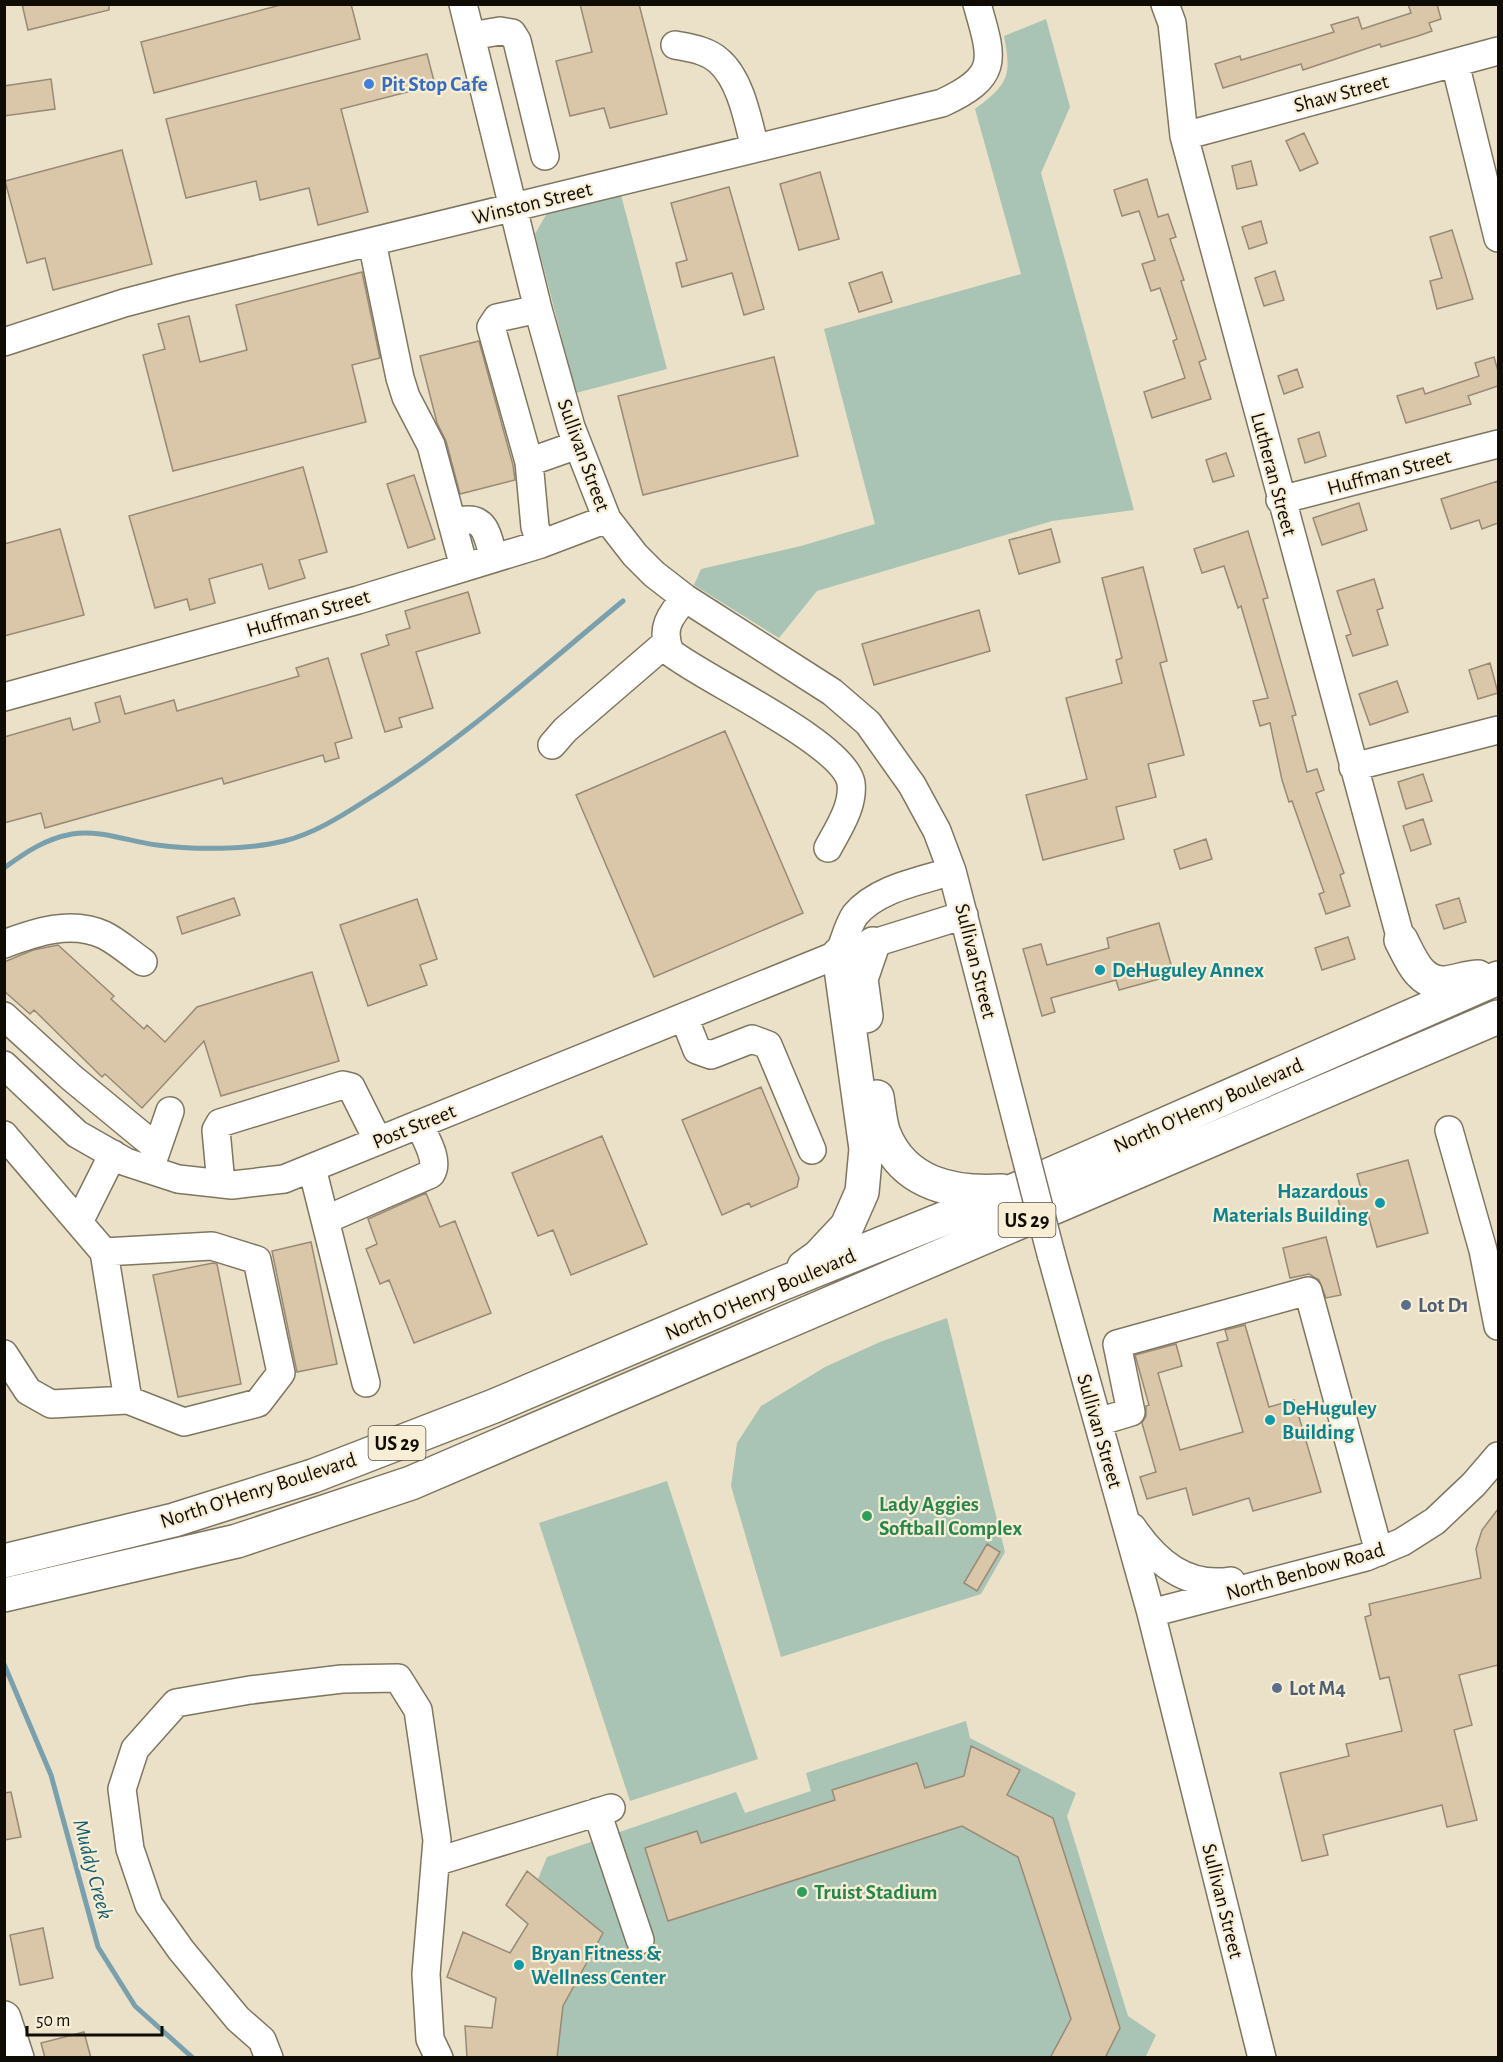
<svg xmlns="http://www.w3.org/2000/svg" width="1503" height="2062" viewBox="0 0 1503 2062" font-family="'Alegreya Sans',sans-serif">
<rect width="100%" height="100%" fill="#eae1c8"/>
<path fill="#a9c3b5" d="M1046 19 1070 107 1041 173 1134 510 1052 521 817 591 779 638 694 585 701 569 801 546 875 524 824 329 1021 274 975 109C1008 84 1012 77 1004 36Z
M621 195 667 369 576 393 535 234 547 213Z
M947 1318 1005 1552 981 1594 781 1657 731 1486 737 1443 761 1406 825 1367 880 1342Z
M667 1481 758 1759 630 1801 539 1523Z
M966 1721 970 1738 1076 1793 1067 1816 1128 2016 1156 2035 1145 2058 467 2057 465 2026 492 2028 496 1998 447 1977 463 1932 510 1952 528 1924 506 1905 527 1871 538 1879 547 1857 736 1792 745 1813 811 1791 806 1773Z"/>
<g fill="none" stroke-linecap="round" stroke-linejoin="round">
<path stroke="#7aa0ad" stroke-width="5" d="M4 868C26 852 45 839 72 834 99 829 131 842 157 845 194 850 248 850 284 841 313 834 340 817 365 801 458 744 539 670 623 601
M4 1664 51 1775 98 1947 135 2006 193 2058"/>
</g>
<path fill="#dac6a8" stroke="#998a76" stroke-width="1.5" d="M22 4H109V10L28 30Z
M284 4H351L360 39 154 93 141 42Z
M580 4H639L667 114 610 128 604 108 570 116 556 61 592 52Z
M1408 4H1437L1441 19 1429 23 1432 31 1418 36 1381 47 1380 44 1303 70 1301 64 1223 88 1215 64 1240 56 1241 60 1334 32 1331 25 1358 17 1362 29 1411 13Z
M427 54 435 85 341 109 368 212 318 225 309 188 260 200 256 181 186 198 166 119Z
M51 79 55 109 4 116V86Z
M1304 133 1318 163 1300 171 1286 141Z
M122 150 152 264 53 290 45 258 27 263 5 181Z
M1251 161 1257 185 1237 189 1232 166Z
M820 172 839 239 799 250 780 184Z
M1147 179 1158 217 1168 214 1176 237 1170 239 1184 280 1181 281 1206 359 1199 362 1211 399 1152 418 1144 392 1185 378 1173 341 1177 339 1160 288 1151 291 1142 264 1155 260 1139 211 1122 216 1114 190Z
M729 187 764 309 744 315 732 273 682 287 676 263 687 260 671 203Z
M1261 221 1267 243 1249 249 1242 227Z
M1452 230 1473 299 1437 309 1430 281 1442 278 1430 237Z
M1275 271 1284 300 1264 306 1255 278Z
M362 272 380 358 352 365 366 422 173 471 143 355 165 349 158 324 189 316 200 362 247 350 236 305Z
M882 272 892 302 859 312 849 283Z
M479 341 513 465 515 480 460 494 446 441 437 423 420 356Z
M774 357 798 456 643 495 618 396Z
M1494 357 1498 371V386L1468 396 1471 404 1406 423 1397 396 1423 388 1425 394 1479 376 1475 363Z
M1297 369 1303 387 1284 394 1278 376Z
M1319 432 1326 456 1305 463 1298 439Z
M1226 453 1234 476 1213 482 1206 460Z
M303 467 327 552 299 560 305 578 269 589 262 564 209 579 215 603 190 610 187 599 155 608 129 516Z
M414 475 435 539 408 548 387 484Z
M1498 481V523L1482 529 1479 520 1451 529 1441 499Z
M1359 503 1367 530 1322 545 1313 518Z
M60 529 84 615 4 636V544Z
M1051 529 1060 562 1019 574 1009 540Z
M1248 531 1268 598 1263 599 1296 715 1292 716 1307 772 1317 769 1324 790 1316 793 1344 873 1340 875 1350 906 1326 914 1319 894 1324 892 1292 801 1289 802 1282 780 1270 723 1260 726 1253 701 1268 698 1241 606 1238 608 1224 566 1202 573 1194 549Z
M1143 567 1167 661 1160 663 1184 755 1148 764 1156 797 1116 807 1124 839 1043 860 1026 795 1087 779 1066 698 1122 683 1116 660 1122 658 1102 578Z
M1374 579 1383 608 1377 610 1388 645 1353 656 1346 636 1351 634 1337 591Z
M468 592 480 633 416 652 433 708 399 718 402 727 385 732 361 654 389 645 386 635 410 628 405 611Z
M979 610 990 651 874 685 862 644Z
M328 658 352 738 335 743 339 758 325 762 323 755 224 784 222 778 45 828 41 813 4 823V737L70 718 73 730 100 722 95 703 120 696 125 714 174 700 177 711 299 676 296 668Z
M1490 663 1498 693 1478 699 1469 670Z
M1397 681 1408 712 1370 725 1359 694Z
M725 731 803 913 654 977 576 795Z
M1423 774 1432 801 1406 809 1398 782Z
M1423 819 1431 844 1411 851 1403 826Z
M1206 839 1212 859 1180 869 1174 850Z
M234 898 240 915 182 934 177 917Z
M1459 898 1466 922 1444 929 1436 905Z
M417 899 437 959 420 965 427 985 368 1006 340 925Z
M1159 923 1174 975 1119 990 1116 980 1051 998 1055 1012 1042 1016 1023 949 1041 944 1047 965 1109 948 1107 938Z
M1348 937 1355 959 1322 970 1315 948Z
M58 945 114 996 111 999 144 1029 147 1025 165 1042 197 1007 312 972 339 1061 221 1096 204 1041 142 1108 105 1074 102 1077 34 1010 30 1014 4 991V962L33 950Z
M761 1087 799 1178 797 1187 751 1207 749 1203 722 1215 682 1120Z
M602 1136 647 1244 571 1275 553 1230 538 1236 512 1173Z
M1408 1160 1428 1233 1377 1247 1367 1211 1343 1218 1337 1195 1361 1189 1357 1174Z
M426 1193 440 1227 455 1221 491 1313 414 1343 389 1280 380 1284 366 1249 377 1244 368 1219Z
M1326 1237 1341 1295 1326 1298 1319 1280 1309 1274 1290 1278 1283 1248Z
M311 1242 337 1364 297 1372 272 1251Z
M213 1263 217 1264 241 1384 178 1397 153 1275Z
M1245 1325 1269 1407 1294 1400 1321 1492 1253 1511 1249 1498 1193 1515 1186 1488 1147 1499 1140 1477 1156 1472 1142 1423 1146 1416V1406L1149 1405 1135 1355 1176 1344 1182 1366 1158 1373 1180 1450 1243 1432 1217 1343 1228 1340 1225 1330Z
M1498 1509V1665L1459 1675 1472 1725 1454 1730 1477 1820 1447 1827 1442 1805 1323 1835 1328 1855 1302 1861 1280 1773 1349 1756 1346 1744 1402 1731 1389 1677 1380 1679 1365 1617 1371 1615 1369 1604 1481 1578 1476 1549 1482 1530Z
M987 1544 1000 1552 977 1591 964 1583Z
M971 1746 1020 1770 1007 1795 1053 1818 1120 2028 1105 2058H1050L1071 2019 1018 1857 962 1826 668 1921 645 1848 697 1831 701 1843 835 1800 832 1790 917 1763 925 1788 964 1776Z
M11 1792 21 1837 4 1840V1793Z
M527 1871 603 1933 563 2006 557 2058H467L465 2026 492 2028 496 1998 447 1977 463 1932 510 1953 528 1924 506 1905Z
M43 1928 53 1978 20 1985 10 1935Z
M84 2032 91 2058H45L41 2043Z"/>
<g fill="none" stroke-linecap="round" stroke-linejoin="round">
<g stroke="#7f7661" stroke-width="30">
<path id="minor" d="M463 4 538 309 571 427 607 519 635 555 654 574 685 598 832 692 868 723 912 785 937 831 952 871 1022 1142
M1165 4 1172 23 1184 136 1401 940
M471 36 500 31 512 33 517 41 545 156
M675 45C690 48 707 50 719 61 741 80 748 121 755 148
M1455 63 1498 238
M1184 136 1498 51
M372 242 400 378 406 397 431 445 464 567
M4 342 124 303 181 288 942 103C1000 76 993 60 977 4
M529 462 491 327 497 318 538 309
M1280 500 1498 444
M452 523C486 512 486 532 494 558
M541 544 535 527 529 462 577 445
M685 598C670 616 660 628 670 652 705 680 844 743 851 783 854 806 838 829 828 848
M4 697 358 600 541 544 607 519
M552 745 565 730 666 643
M1353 767 1498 730
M4 944C36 932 71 920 104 935 118 942 130 953 143 962
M839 954C844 942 848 925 855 915 877 888 921 881 952 871
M4 1016 72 1078 157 1148
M684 1017 697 1050 711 1055 752 1039 768 1045 812 1150
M4 1065 77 1134 126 1162 178 1179 232 1185 284 1179 839 954 964 915
M1449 1130 1483 1250 1498 1326
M4 1135 104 1252 212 1246 257 1260 281 1373 258 1403 184 1422 128 1400 51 1404 28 1391 4 1354
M152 1163 170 1111
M312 1168 366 1383
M221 1184 216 1130 220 1123 343 1085 351 1087 378 1141
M325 1220 431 1174C440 1160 425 1138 419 1124
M79 1222 113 1154
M104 1252 128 1400
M1051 1254 1151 1613 1262 2058
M1098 1422 1131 1412 1117 1344 1308 1291 1379 1552
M1132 1527C1156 1562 1186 1588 1231 1581
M1151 1613 1366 1557 1402 1542 1435 1521 1474 1484 1498 1456
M597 1812 640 1940
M435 1862 611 1808
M269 2058 262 2040 238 2019 181 1950 149 1905 130 1849 122 1789 135 1749 176 1703 250 1690 342 1679 398 1678 418 1710 437 1840 426 1974 430 2039 439 2058"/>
</g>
<g stroke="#7f7661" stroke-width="36">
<path id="major" d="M4 2018 17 2058"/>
</g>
<g stroke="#7f7661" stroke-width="36">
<path id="highway" d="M1401 940C1410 957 1418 981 1441 983 1452 984 1466 977 1478 977
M866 1016 861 979 873 944
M877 1097C879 1109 880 1123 884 1134 904 1184 953 1194 1002 1191
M804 1267 818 1257 847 1226 862 1192 866 1149 839 954
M4 1561 174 1520 313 1476 494 1406 776 1286 1015 1190 1498 978
M4 1595 237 1541 411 1483 1498 1017"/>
</g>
<use href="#minor" stroke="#fff" stroke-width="27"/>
<use href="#major" stroke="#fff" stroke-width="33"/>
<use href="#highway" stroke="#fff" stroke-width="33"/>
<g stroke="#7f7661" stroke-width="30" stroke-linecap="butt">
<path id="minor-bridge" d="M1022 1142 1051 1254"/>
</g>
<use href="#minor-bridge" stroke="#fff" stroke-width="27"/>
</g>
<circle fill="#3f7fe0" stroke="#f8eed5" stroke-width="2" cx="369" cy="84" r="6"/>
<g fill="#0f9aa8" stroke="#f8eed5" stroke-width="2">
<circle cx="1100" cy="970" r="6"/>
<circle cx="1380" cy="1203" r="6"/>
<circle cx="1270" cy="1420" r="6"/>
<circle cx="519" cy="1965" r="6"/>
</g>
<g fill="#5c6f8a" stroke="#f8eed5" stroke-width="2">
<circle cx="1406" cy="1305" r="6"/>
<circle cx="1277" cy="1688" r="6"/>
</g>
<g fill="#2e9e5b" stroke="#f8eed5" stroke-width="2">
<circle cx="867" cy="1516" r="6"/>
<circle cx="802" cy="1892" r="6"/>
</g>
<g text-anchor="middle" stroke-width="4.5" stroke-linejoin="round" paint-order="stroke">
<g fill="#f8eed5" stroke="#555043" stroke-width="1.5">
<rect x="998.5" y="1203" width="57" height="34" rx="4.5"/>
<rect x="368.5" y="1426" width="57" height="34" rx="4.5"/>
</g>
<g font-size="20" font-weight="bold" fill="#0f0c05">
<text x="1027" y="1227">US 29</text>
<text x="397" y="1450">US 29</text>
</g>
<g font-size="21" font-weight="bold" fill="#366cbe" stroke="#f8eed5" text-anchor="start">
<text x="381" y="91">Pit Stop Cafe</text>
</g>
<g font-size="21" fill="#0f0c05" stroke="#f8eed5">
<text transform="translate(1341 93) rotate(-15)" y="7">Shaw Street</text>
<text transform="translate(532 203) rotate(-14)" y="7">Winston Street</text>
<text transform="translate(584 455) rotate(70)" y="7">Sullivan Street</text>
<text transform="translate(1389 472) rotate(-15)" y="7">Huffman Street</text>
<text transform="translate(1274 474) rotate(75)" y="7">Lutheran Street</text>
<text transform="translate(308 613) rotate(-16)" y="7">Huffman Street</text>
<text transform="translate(976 961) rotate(76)" y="7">Sullivan Street</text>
<text transform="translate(1208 1105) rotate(-24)" y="7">North O'Henry Boulevard</text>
<text transform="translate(414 1126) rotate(-22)" y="7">Post Street</text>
<text transform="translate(760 1294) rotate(-23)" y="7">North O'Henry Boulevard</text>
<text transform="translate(1100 1431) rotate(74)" y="7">Sullivan Street</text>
<text transform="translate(258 1490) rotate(-18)" y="7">North O'Henry Boulevard</text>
<text transform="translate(1305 1571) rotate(-16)" y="7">North Benbow Road</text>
<text transform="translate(1223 1901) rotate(76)" y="7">Sullivan Street</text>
</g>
<g font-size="21" font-weight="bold" fill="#0d838f" stroke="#f8eed5" text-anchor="start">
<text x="1112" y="977">DeHuguley Annex</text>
<text x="1368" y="1198" text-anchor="end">Hazardous<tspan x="1368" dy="24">Materials Building</tspan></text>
<text x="1282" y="1415">DeHuguley<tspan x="1282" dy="24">Building</tspan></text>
<text x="531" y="1960">Bryan Fitness &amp;<tspan x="531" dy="24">Wellness Center</tspan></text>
</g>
<g font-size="21" font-weight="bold" fill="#4e5e75" stroke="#f8eed5" text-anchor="start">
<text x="1418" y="1312">Lot D1</text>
<text x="1289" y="1695">Lot M4</text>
</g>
<g font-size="21" font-weight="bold" fill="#27864d" stroke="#f8eed5" text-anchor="start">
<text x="879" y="1511">Lady Aggies<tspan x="879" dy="24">Softball Complex</tspan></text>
<text x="814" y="1899">Truist Stadium</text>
</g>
<g font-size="22" font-style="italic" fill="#135d72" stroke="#f8eed5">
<text transform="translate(94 1869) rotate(75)" y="8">Muddy Creek</text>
</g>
</g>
<rect width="1503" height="2062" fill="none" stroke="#0f0c05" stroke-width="12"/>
<path d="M27 2026v9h135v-9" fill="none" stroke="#0f0c05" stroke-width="3"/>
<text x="36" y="2026" font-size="18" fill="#0f0c05" stroke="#f8eed5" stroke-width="4.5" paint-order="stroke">50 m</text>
</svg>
